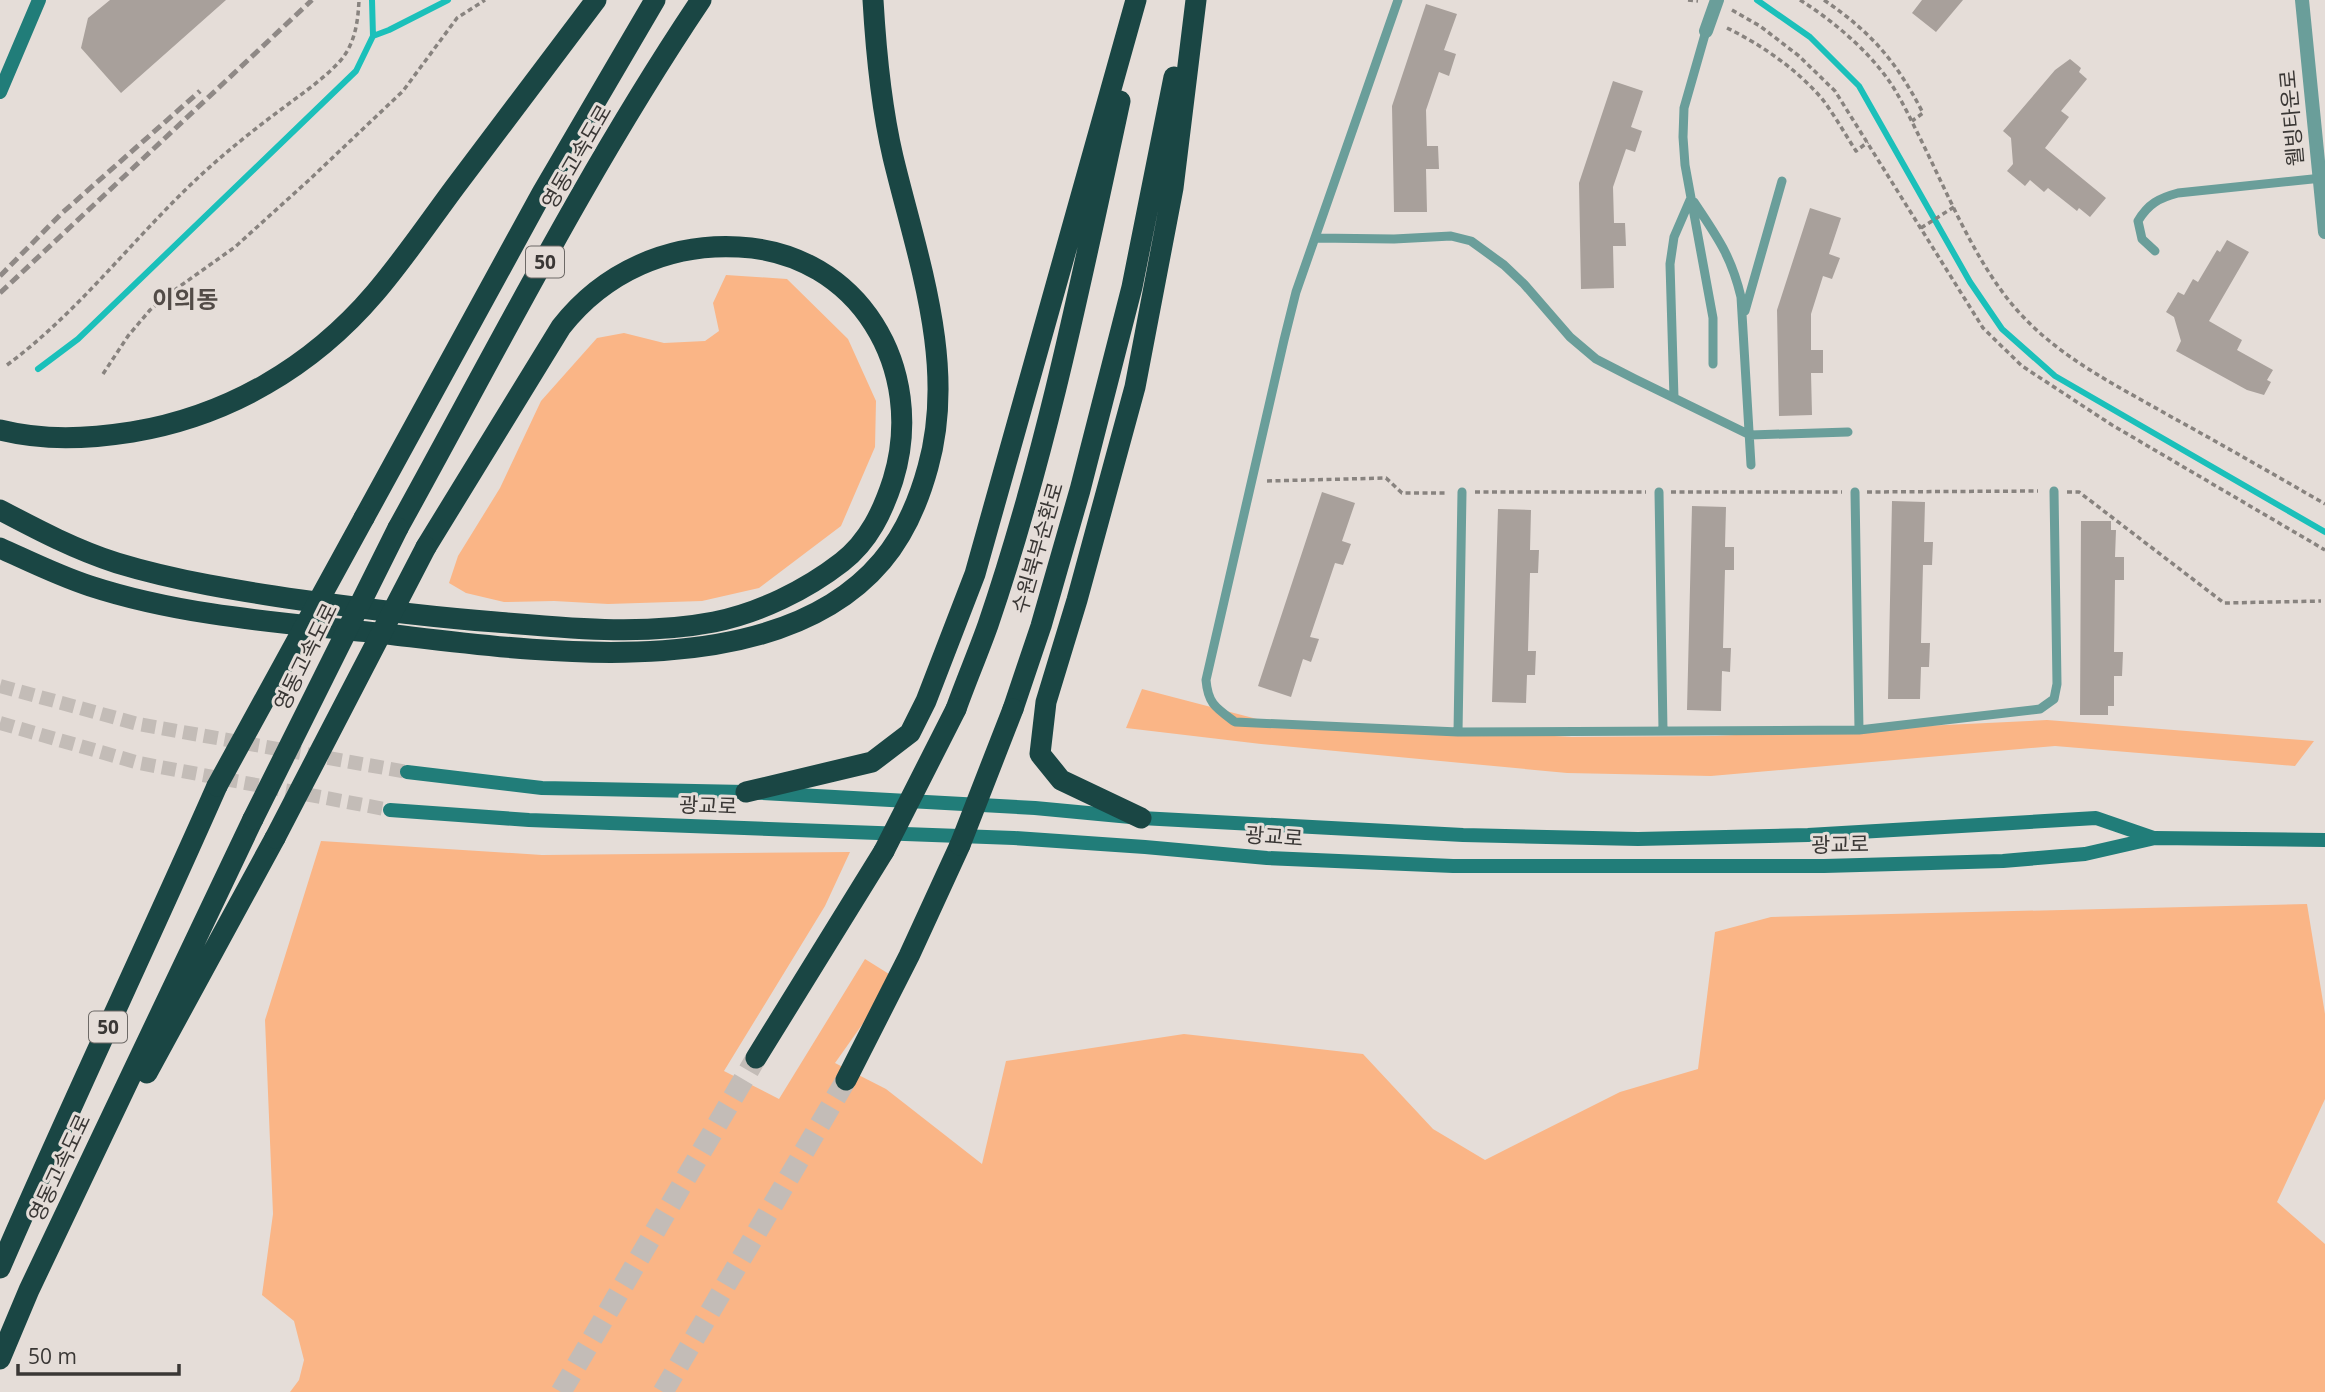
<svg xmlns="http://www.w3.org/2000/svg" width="2325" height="1392" viewBox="0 0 2325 1392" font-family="'Open Sans','Noto Sans KR',sans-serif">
<rect width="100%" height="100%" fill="#e5ddd8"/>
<path fill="#fab586" d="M726 275 787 279 848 339 876 401 875 447 841 526 759 588 702 601 608 604 554 601 504 602 466 593 449 583 458 556 500 488 541 401 597 338 624 333 664 343 705 341 719 331 713 303Z
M1142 689 1257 719 1572 737 1715 736 2047 720 2314 741 2295 766 2055 746 1711 776 1567 773 1261 744 1126 728Z
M321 841 542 855 850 852 825 906 724 1071 779 1099 865 959 889 974 864 1022 835 1063 886 1089 982 1164 1006 1061 1184 1034 1363 1054 1433 1129 1485 1160 1620 1092 1698 1069 1715 932 1771 917 2307 904 2325 1014V1099L2277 1202 2325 1244V1392H290L299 1380 304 1360 294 1321 262 1295 273 1214 265 1020Z"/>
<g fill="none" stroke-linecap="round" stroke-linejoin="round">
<path stroke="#1bc0ba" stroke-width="6" d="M1757 0 1810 37 1859 86 1970 282 2002 329 2055 376 2325 532
M373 36 389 30 448 0
M38 369 78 339 356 71 373 36 372 0"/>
</g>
<path fill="#a8a09b" d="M110 0H226L121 93 81 48 88 18Z
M1922 0H1963L1936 32 1912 13Z
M1426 4 1457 14 1444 50 1456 54 1449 76 1439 72 1426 110 1427 146H1438L1439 169H1426L1427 212H1394L1392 106Z
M2070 59 2081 68 2079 72 2087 79 2061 111 2069 117 2045 148 2106 198 2090 217 2079 208 2077 211 2048 188 2044 192 2030 180 2025 186 2007 171 2013 164 2011 138 2003 131 2055 70Z
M1613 81 1643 91 1631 127 1642 131 1635 152 1626 149 1613 187 1614 223H1625L1626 246H1613L1614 288 1581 289 1579 183Z
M1810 208 1841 218 1829 254 1840 258 1832 279 1823 276 1811 314V350H1823V373H1811L1812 415 1779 416 1777 310Z
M2227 240 2249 252 2209 321 2242 340 2237 350 2273 370 2267 380 2271 382 2264 395 2247 390 2176 351 2181 341 2174 317 2166 312 2178 292 2184 295 2193 279 2198 282 2217 250 2220 252Z
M1322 492 1355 503 1342 541 1351 544 1343 565 1335 563 1310 637 1319 639 1311 662 1303 659 1291 697 1258 686Z
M1892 501 1925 502 1924 542H1933L1932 565H1923L1921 643H1930L1929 667H1921L1920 699H1888Z
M1692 506 1726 507 1725 547H1734V570H1725L1723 648H1731L1730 672 1722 671 1721 711 1687 710Z
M1498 509 1531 510 1530 550H1539L1538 573H1530L1528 651H1536L1535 675H1527L1526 703 1492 702Z
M2081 521H2111V530H2116L2115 557H2124V580H2115L2114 652H2123L2122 676H2114V706H2108V715H2080Z"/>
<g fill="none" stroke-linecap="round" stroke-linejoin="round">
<path stroke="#c3bcb7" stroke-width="14" stroke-dasharray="14 7" stroke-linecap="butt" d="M0 686 138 724 407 772
M0 723 139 763 390 810"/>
<path stroke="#c3bcb7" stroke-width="21" stroke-dasharray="21 10" stroke-linecap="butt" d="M561 1392 756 1058
M663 1392 846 1080"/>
<path stroke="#88837f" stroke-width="3.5" stroke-dasharray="5 3.5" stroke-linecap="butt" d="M1688 0 1698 1
M1800 0C1832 20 1865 48 1887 78 1900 96 1910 118 1920 138 1948 194 1975 262 2016 309 2058 357 2114 384 2168 415 2221 444 2273 474 2325 504
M1824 0C1872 33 1896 61 1923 113L1912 121
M1732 10 1760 26 1799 56 1835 91 1968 304 1983 328 2022 366 2112 425 2325 550
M1727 28C1762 45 1798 70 1823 100 1835 116 1845 134 1856 151L1868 142
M1921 228 1954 207
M7 365C80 311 134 237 201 175 226 152 252 131 279 111 300 95 323 80 341 60 355 43 358 22 359 0
M103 374 128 336 150 310 169 294 235 247 309 180 403 91 457 18 485 0
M1267 481 1386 478 1402 493H1447
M1475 492H1646
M1671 492H1842
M1867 492 2038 491
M2067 492H2079L2224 603 2321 601"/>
<path stroke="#6a9e9a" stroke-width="9" d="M1398 0 1296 292 1284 340 1206 680C1208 704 1216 708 1235 722L1458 732 1859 730 2040 709 2054 699 2057 684 2054 491
M1706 31 1684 108 1683 137 1685 165 1713 318V364
M1694 202C1717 237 1731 255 1741 297L1751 465
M1316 238 1394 239 1451 236 1471 241 1504 265 1524 284 1570 337 1596 359 1635 379 1750 435 1848 432
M2155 251 2142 239 2138 221C2148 204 2159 198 2178 193L2322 178
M1745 311 1782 181
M1674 398 1670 264 1674 237 1690 200
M1659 492 1663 730
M1855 492 1859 730
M1458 732 1462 492"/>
<path stroke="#6a9e9a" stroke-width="14" d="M2302 0 2325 232"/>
<path stroke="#217d79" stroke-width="14" d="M0 92 39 0
M407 772 542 788 746 792 1035 808 1141 818 1463 835 1638 839 1808 835 2096 818 2154 838
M390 810 529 820 1014 838 1145 847 1267 858 1453 866H1824L2003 861 2085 854 2155 838 2325 840"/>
<path stroke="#1a4644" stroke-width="21" d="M0 430C44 441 87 439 132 432 228 416 312 367 375 293 404 259 429 222 455 187 502 124 549 62 596 0
M0 510C38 530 76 550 117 563 176 581 240 591 301 600 366 609 430 617 496 622 568 628 641 636 714 622 759 613 806 590 842 562 869 541 883 511 893 480 927 369 859 253 739 247 669 243 604 272 561 327L426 547
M364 518 542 193 655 0
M398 528C496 351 588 168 701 0
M0 548C29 561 59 576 90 586 185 617 288 623 387 634 532 651 775 688 882 561 904 535 919 500 928 467 957 364 917 257 893 157 881 106 876 52 873 0
M956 709C966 681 978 653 988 625 1046 455 1082 277 1120 101
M1013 709 1041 626 1080 490 1132 287 1174 77
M746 792 872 762 910 733 926 701 975 574 1136 0
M1141 818 1061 780 1040 754 1046 702 1077 600 1135 387 1173 188 1196 0
M756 1058 884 851
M147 1073 275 838
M846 1080 909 956 960 845
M0 1268C70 1106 146 947 217 786
M0 1359 29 1290 253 819"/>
<path stroke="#8f8986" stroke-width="5" stroke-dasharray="10 5" stroke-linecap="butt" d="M0 276 61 214 200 91
M0 293 312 0"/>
<path stroke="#6a9e9a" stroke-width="14" d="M1706 31 1717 0"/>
<path stroke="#1a4644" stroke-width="21" d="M217 786 364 518
M253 819 398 528
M275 838 426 547
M960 845 1013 709
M884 851 956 709"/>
</g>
<g text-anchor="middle" stroke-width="6" stroke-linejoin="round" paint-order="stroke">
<g fill="#e5ddd8" stroke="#6d6966" stroke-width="2">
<rect x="526" y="246.5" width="38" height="31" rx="5"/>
<rect x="89" y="1011.5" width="38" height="31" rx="5"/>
</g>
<g font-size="19" font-weight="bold" fill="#3a3735">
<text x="545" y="269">50</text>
<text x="108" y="1034">50</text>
</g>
<g font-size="21" fill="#3a3735" stroke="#e5ddd8">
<text transform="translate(2292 118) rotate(-95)" y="7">웰빙타운로</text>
<text transform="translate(577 157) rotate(-60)" y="7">영동고속도로</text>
<text transform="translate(1038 548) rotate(-74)" y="7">수원북부순환로</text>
<text transform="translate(306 657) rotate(-64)" y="7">영동고속도로</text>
<text transform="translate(708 806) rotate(2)" y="7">광교로</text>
<text transform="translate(1274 837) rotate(4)" y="7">광교로</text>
<text transform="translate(1840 845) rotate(-1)" y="7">광교로</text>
<text transform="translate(60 1168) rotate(-65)" y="7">영동고속도로</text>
</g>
<g font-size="24" font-weight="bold" fill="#524b47" stroke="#e5ddd8">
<text x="185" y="308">이의동</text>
</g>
</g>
<path d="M18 1364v10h161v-10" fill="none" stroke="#3a3735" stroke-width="3.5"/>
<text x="28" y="1364" font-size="21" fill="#3a3735" stroke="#e5ddd8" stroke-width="5" paint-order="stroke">50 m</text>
</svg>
